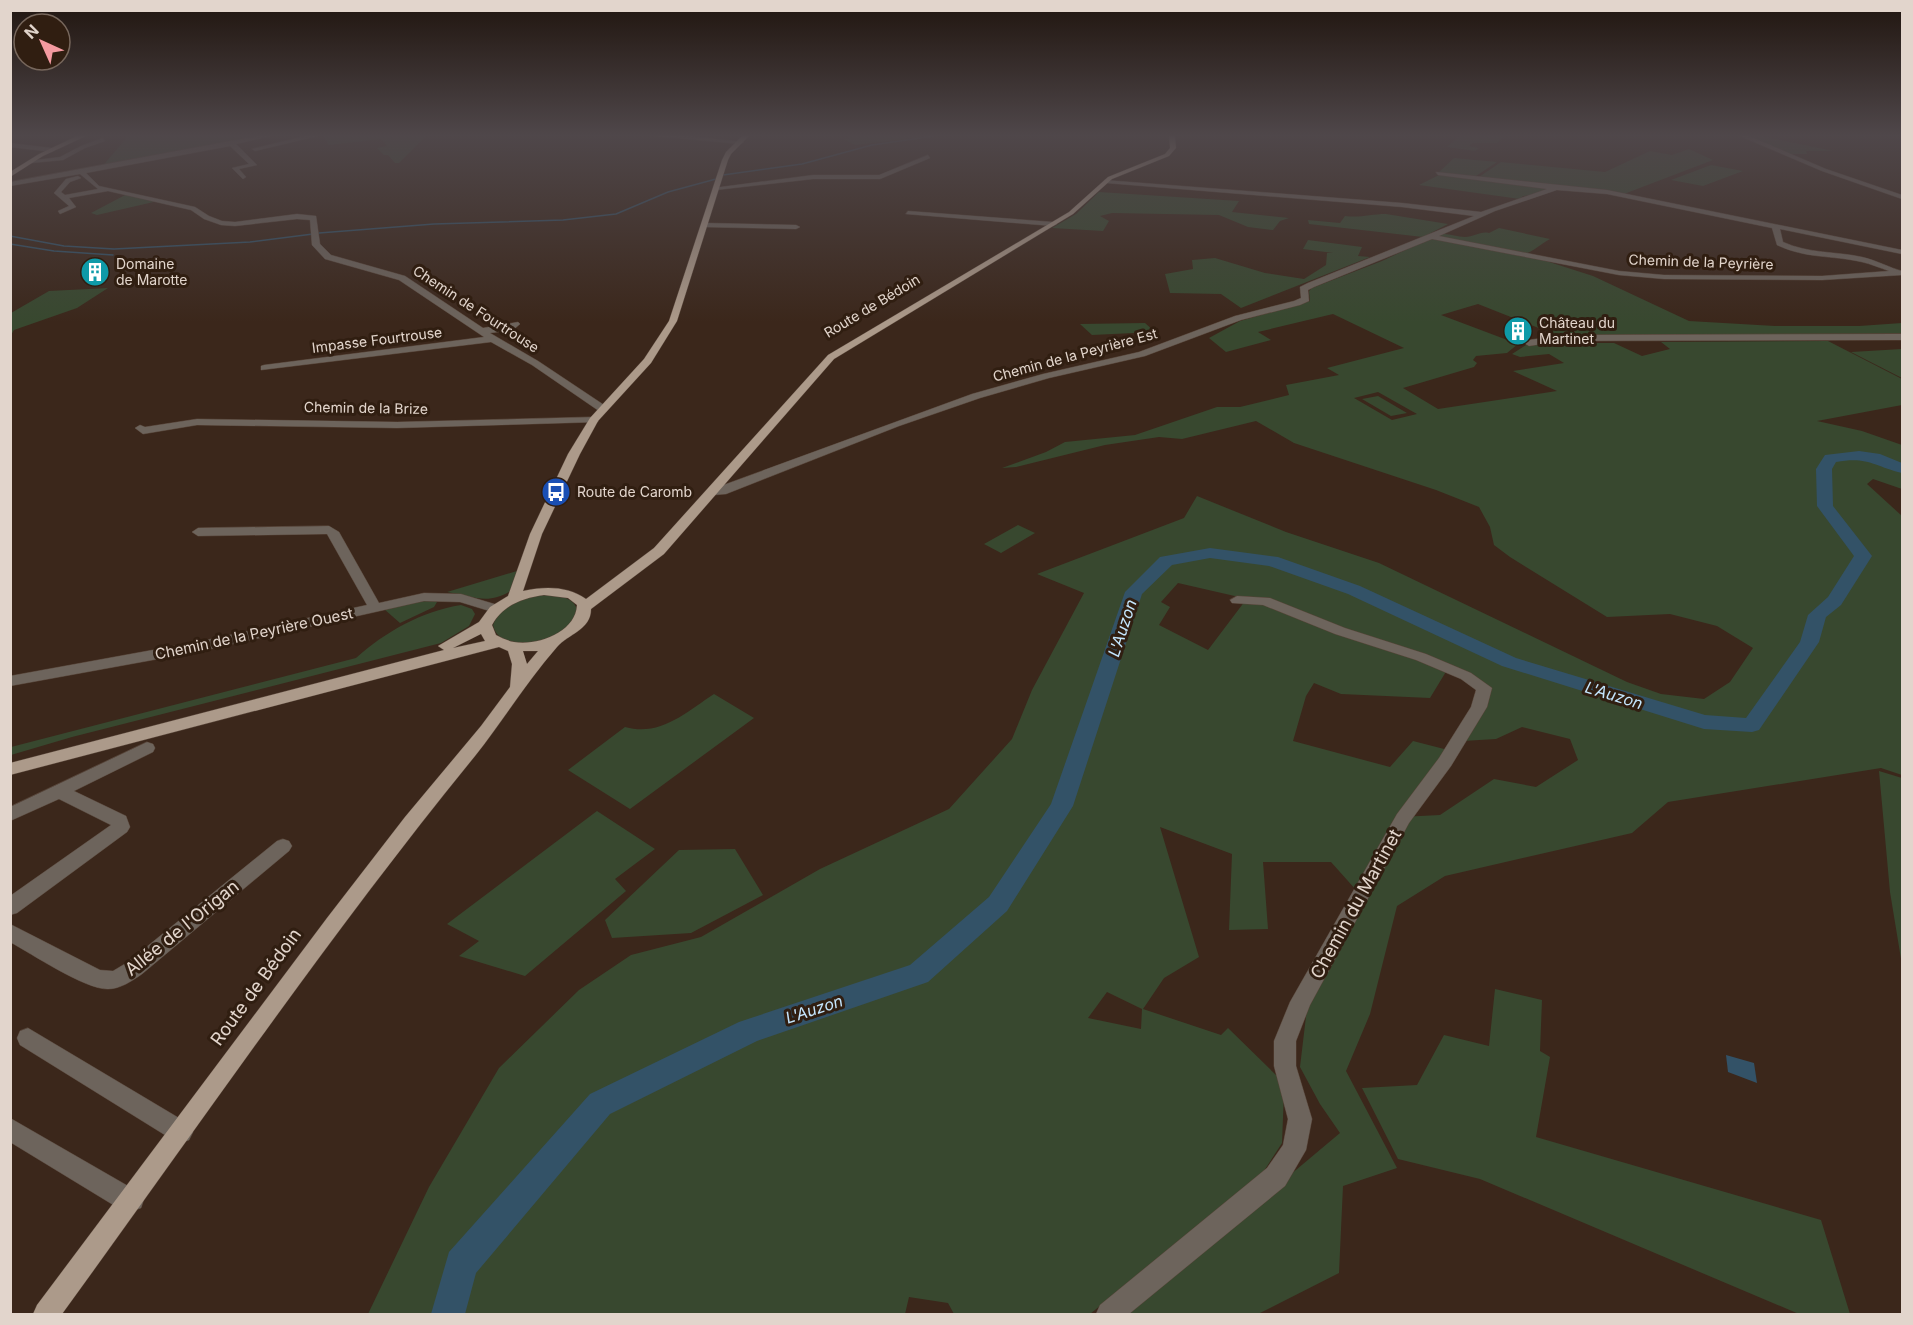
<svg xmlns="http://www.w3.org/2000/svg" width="1913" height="1325" viewBox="0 0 1913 1325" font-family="Inter,sans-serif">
<rect width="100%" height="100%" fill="#3b271b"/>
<path fill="#38482f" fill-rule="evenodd" d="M128 136H267L101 168Z
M323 136H426L399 163H395L388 155H384L377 148 387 146 381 139 329 145Z
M848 136H929L855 145 844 139 850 138Z
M1459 136H1504V137L1497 143H1473L1469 146 1479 148 1475 151 1447 147Z
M1745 136H1761L1833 151H1806L1807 154H1790Z
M1689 149 1713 160 1624 194 1479 177 1501 162 1605 172 1650 151 1672 155Z
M1454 158 1497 162 1476 176 1438 173Z
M1711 165 1743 171 1703 186 1671 180Z
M1441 174 1549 189 1532 195 1523 196 1520 199 1419 185Z
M1099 192 1239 201 1232 212 1289 218 1280 221 1273 230 1248 227 1219 215 1112 213 1100 216 1109 221 1103 231 1052 228 1076 214Z
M127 194 158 201 97 215 91 213Z
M1386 214 1448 224 1423 237 1309 224 1308 220 1340 223 1345 216C1360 218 1371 214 1386 214Z
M1499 228 1550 239C1542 243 1533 252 1524 254L1436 236C1445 231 1455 237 1465 237 1474 237 1480 231 1489 233Z
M1431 238 1546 261 1593 276 1689 321 1775 326H1859L1902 323V335L1571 337 1559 336 1478 304 1441 315 1518 344 1507 353 1476 356 1473 360 1477 363 1474 367 1403 388 1438 409 1557 391 1513 371 1564 363 1549 354 1520 357 1512 354 1526 345H1543L1566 339 1581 343H1614L1642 356 1670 349 1661 342 1828 341 1902 379V405L1817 421 1862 431 1902 445V489L1873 479 1867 484 1902 516V775L1881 768 1668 802 1632 833 1445 876 1397 906 1370 1014 1346 1071 1397 1168 1343 1186 1339 1273 1258 1314H1124L1340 1133 1320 1104 1300 1067 1307 1008 1365 900 1331 862H1263L1268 929 1229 930 1232 854 1160 827 1199 957 1164 978 1143 1009 1221 1035 1228 1028 1278 1077 1284 1092 1282 1143 1262 1174 1090 1314H954L948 1303 909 1297 905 1314H368L429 1187 499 1068 579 990 631 955 701 937 820 869 949 809 1012 739 1032 690 1084 593 1037 574 1184 518 1197 496 1286 532 1379 563 1627 682 1661 694 1704 699 1730 682 1753 648 1717 626 1670 614 1607 617 1510 557 1494 545 1490 527 1479 507 1436 490 1294 443 1256 421 1182 439 1159 437 1105 445 1016 467 1002 468 1046 452 1065 442 1135 435 1217 407H1240L1289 395 1286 385 1339 375 1327 368 1404 348 1333 314 1258 332 1271 340 1226 352 1209 338 1240 321 1310 301 1309 291 1312 288 1382 261ZM1378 392 1417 414 1392 420 1354 398ZM1178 583 1239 597 1267 599 1341 629 1422 655 1472 677 1489 689 1483 709 1463 741 1496 739 1522 727 1570 739 1578 760 1536 787 1494 779 1440 815 1400 817 1448 750 1413 741 1390 767 1293 741 1306 696 1314 683 1341 694 1430 698 1447 670C1411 655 1373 645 1337 632 1307 620 1277 603 1245 601L1208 650 1159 625 1170 607 1161 602ZM1107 992 1142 1009 1141 1029 1088 1018Z
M1308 240 1362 247 1358 256 1370 257 1241 308 1221 294 1170 293 1165 274 1193 269 1192 260 1215 258 1265 273 1304 279 1326 265 1327 253H1333L1303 249Z
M108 288 77 308 14 330 11 335V313L49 291Z
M1145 323 1155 332 1092 335 1080 324Z
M1902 349V378L1851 352Z
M1378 396 1407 413 1391 416 1362 399Z
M1018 525 1035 533 1001 553 984 544Z
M517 571 512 590C488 606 473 596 447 592Z
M541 595C557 595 578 596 578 616 574 620 570 627 565 631 548 644 499 653 493 625 501 605 521 599 541 595Z
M429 598 437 602 434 607 400 623 384 609Z
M461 605 472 609 475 614 469 626 441 643 72 737 11 755V747L356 658C385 632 422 611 461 605Z
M714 694 754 718 630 809 568 770 625 727C660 737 685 713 714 694Z
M1879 771 1902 778V965L1890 892Z
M597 811 655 849 615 879 626 891 525 976 459 956 479 941 447 924Z
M735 849 763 895 691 933 612 938 605 920 679 850Z
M1495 989 1542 1000 1540 1051 1550 1057 1536 1137 1821 1220 1850 1314H1799L1480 1179 1398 1159 1362 1088 1417 1085 1444 1035 1489 1046Z"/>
<path fill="#335267" d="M1726 1055 1754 1063 1757 1083 1728 1072Z"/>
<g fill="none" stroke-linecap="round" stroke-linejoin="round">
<path stroke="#335267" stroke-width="1.5" d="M723 175 802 164 872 145 934 136
M319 233 434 224 563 220 616 214 668 192 716 179 718 176
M10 236 64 246 114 249 250 242 313 234
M10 244 54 251 113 255"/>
<path fill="#335267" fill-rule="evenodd" d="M1859 451 1880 454 1902 463V473C1874 466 1867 456 1836 462L1832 469 1833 506 1872 556 1841 605 1826 617 1819 642 1759 730 1752 732 1704 729 1502 666 1348 594 1269 566 1210 558 1172 565 1142 594 1073 806 1007 911 928 982 757 1041 610 1114 476 1273 465 1314H431L449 1252 590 1094 739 1022 910 965 989 897 1051 804 1125 592 1160 557 1210 548 1278 557 1360 586 1516 658 1705 715 1746 718 1800 642 1808 615 1828 597 1854 556 1817 506 1816 469 1825 455Z"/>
<g stroke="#564337" stroke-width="1">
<path id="minor" d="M257 136H271L236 144 257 165 239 169 246 177 243 179 232 168 249 164 230 146 86 173 99 186 195 207 209 216 222 221 235 222 297 214 316 216 320 244 331 255 405 276 483 328 518 322 520 324 513 330 490 333 538 361 607 407V411H599L532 365 491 342 261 370V366L264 365 484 337 399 280 325 259 312 245 310 220 297 219 235 226 221 225 204 219 191 210 108 191 69 198 76 207 60 214 58 211 69 206 54 193 66 179 78 176 81 178 70 182 61 192 65 195 98 189 80 174 10 186V182Z
M305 136H318L255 151 252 149Z
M655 136H688L744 142 741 144Z
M1740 136H1749L1826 169 1902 195V199L1822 171Z
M103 138 105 141 85 148 63 160 31 163 28 161 60 157 81 146Z
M10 143 52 148 55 150 52 152 10 147Z
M928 155 930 158 880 179H813L716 190 713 188 813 175H879Z
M1436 172 1607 190 1902 250V254L1780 229 1783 242C1810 254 1835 251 1862 257 1876 260 1890 268 1902 271V275L1822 280 1664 279 1619 275 1432 239 1314 287 1308 290 1309 301 1300 305 1241 320 1145 356 1049 378 980 398 899 426 726 494 713 495 707 491 972 394 1043 374 1139 352 1235 316 1294 301 1301 298 1300 287 1308 283 1474 216 1402 207 1106 183 1104 180 1402 203 1481 212 1547 189 1438 175ZM1557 190 1607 194 1772 228 1777 245C1807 259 1831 255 1862 262 1871 264 1880 268 1889 271L1822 276 1664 275 1619 271 1439 236 1495 211Z
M908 211 1053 222 1057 224 1053 226 906 214Z
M706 223 796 225 800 227 796 229 703 227Z
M1902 334V340L1563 341 1529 346 1524 343 1529 340 1563 335Z
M594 417 598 418V422L397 428 197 425 143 434 135 428 140 425 145 427 197 419 397 422Z
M329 526 339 532 379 603 424 593 461 594 501 606 503 609 496 613 460 602 424 601 202 651 10 686V676L202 641 367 605 327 534 198 536 192 532 198 528Z
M1237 596 1270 598 1345 628 1426 654 1471 673 1492 688 1487 707 1451 766 1409 823 1310 1005 1296 1041V1066L1312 1119 1306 1150 1285 1186 1129 1314H1096L1100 1305 1267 1168 1283 1145 1288 1119 1274 1066V1041L1290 1002 1397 814 1439 758 1471 707 1476 690 1461 679 1416 660 1335 634 1263 605 1232 603 1230 600Z
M147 742 153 744 155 748 153 752 74 791 126 816 130 827 127 832 17 913 10 915V896L111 825 59 799 10 821V807Z
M283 839 289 841 292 846 289 851 142 974C132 981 120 989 108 989 86 990 32 954 10 942V924L100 970 113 971 128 962 277 841Z
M28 1028 189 1124 193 1132 189 1140 181 1143 173 1140 20 1045 17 1038 20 1031Z
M10 1118 128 1186 141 1190 144 1199 141 1208 132 1211 115 1206 10 1142Z"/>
</g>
<g stroke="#564337" stroke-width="1">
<path id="major" d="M77 136H86L43 156 10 177V172L39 154Z
M742 136H749L731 154 728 160 677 321 651 363 598 421 580 454 542 534 523 591C545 586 568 586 586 599L654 548 828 355 1069 212 1108 177 1165 154 1170 148 1169 136H1175L1176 148 1169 156 1112 179 1073 214 834 359 664 554 591 609C591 630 568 634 557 647 527 681 503 721 475 756 329 935 198 1127 62 1314H33L37 1305 327 918 405 817 481 726 510 687 512 664 508 651 499 647 10 775V763L444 650 438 646 479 622 490 607 508 596 530 534 568 454 590 418 644 359 669 321 722 160 726 152ZM544 595 568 598 577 605C576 632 538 646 514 642 508 641 502 638 496 635L492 625C503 605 523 598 544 595ZM481 634 485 641 453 648ZM523 651H538L527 664Z"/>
</g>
<use href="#minor" fill="#6d645c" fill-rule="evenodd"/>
<use href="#major" fill="#ac9a8a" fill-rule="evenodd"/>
</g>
<linearGradient id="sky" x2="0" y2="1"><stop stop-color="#20150f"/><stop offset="0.42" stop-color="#4f474a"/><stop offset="1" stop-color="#4f474a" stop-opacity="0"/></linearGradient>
<rect width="1913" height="322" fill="url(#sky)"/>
<defs>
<g id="building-disc" transform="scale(1.5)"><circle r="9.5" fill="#0f9aa8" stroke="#301e11"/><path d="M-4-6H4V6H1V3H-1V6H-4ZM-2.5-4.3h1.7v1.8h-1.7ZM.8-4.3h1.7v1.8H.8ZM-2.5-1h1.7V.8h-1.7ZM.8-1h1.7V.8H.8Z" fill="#fff"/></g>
<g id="bus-disc" transform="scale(1.5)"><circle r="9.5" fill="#1a4fb4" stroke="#301e11"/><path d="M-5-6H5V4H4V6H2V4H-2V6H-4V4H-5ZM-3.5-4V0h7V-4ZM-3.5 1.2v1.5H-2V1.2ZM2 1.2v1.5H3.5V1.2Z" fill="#fff"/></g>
</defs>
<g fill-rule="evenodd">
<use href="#building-disc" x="95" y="272"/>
<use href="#building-disc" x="1518" y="331"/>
<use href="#bus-disc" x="556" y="492"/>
</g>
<g text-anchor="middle" stroke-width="6" stroke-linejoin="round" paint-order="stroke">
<g font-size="14" fill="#e2d5cc" stroke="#301e11">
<text transform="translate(1701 262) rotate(2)" y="5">Chemin de la Peyrière</text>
<text transform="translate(872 306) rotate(-31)" y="5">Route de Bédoin</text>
<text transform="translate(476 309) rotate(33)" y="5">Chemin de Fourtrouse</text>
<text transform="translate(377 340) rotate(-7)" y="5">Impasse Fourtrouse</text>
<text transform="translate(1075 355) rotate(-15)" y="5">Chemin de la Peyrière Est</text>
<text transform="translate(366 408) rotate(1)" y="5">Chemin de la Brize</text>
</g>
<g font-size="14" fill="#e2d5cc" stroke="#301e11" text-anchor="start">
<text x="116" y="269">Domaine<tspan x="116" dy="16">de Marotte</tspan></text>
<text x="1539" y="328">Château du<tspan x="1539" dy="16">Martinet</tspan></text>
<text x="577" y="497">Route de Caromb</text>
</g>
<g font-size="15" fill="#e2d5cc" stroke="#301e11">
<text transform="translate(254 634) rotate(-12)" y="5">Chemin de la Peyrière Ouest</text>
</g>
<g font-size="16" font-style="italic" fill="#c4e6fe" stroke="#301e11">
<text transform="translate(1122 628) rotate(-72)" y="6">L'Auzon</text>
<text transform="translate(1614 695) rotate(17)" y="6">L'Auzon</text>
<text transform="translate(814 1009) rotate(-18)" y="6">L'Auzon</text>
</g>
<g font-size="18" fill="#e2d5cc" stroke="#301e11">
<text transform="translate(1356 904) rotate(-61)" y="6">Chemin du Martinet</text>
<text transform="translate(182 928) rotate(-39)" y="6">Allée de l'Origan</text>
<text transform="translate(256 987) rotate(-54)" y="6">Route de Bédoin</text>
</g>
</g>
<rect width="1913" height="1325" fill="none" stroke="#e2d5cc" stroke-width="24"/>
<g transform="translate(42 42) rotate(315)"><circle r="28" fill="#301e11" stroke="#77675c" stroke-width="1.5"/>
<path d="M0-4.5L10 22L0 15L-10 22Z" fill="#f49aa0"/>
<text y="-9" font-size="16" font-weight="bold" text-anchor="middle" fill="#e2d5cc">N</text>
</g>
</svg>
